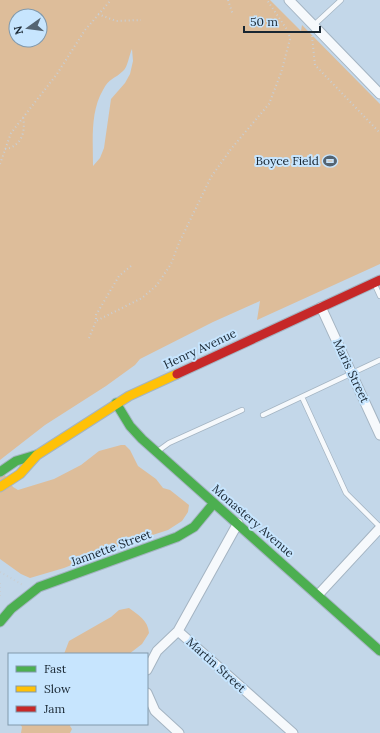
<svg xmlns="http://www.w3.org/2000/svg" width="380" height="733" viewBox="0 0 380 733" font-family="Lora,serif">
<rect width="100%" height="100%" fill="#c3d7e9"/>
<path fill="#ddbd9a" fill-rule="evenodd" d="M0 0H270L301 31 302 25 380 104V264L257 320 260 301 213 322 140 359 135 365 106 386 45 425 0 460ZM16 16H40V40H16ZM132 49 133 61 130 74 125 83 111 99 104 148 100 158 93 166C93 141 90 112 103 90 109 78 115 79 123 71 128 67 129 55 132 49Z
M121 445H125L130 450 138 466 156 479 163 488 170 490 189 505 188 512 182 521 168 530 122 545 64 568 30 578 21 574 0 559V468L13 487 18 490 54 479 81 465 99 451Z
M129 608C138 615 148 620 149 633L142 644 129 654H64L69 641 111 617 119 610Z
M20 724H71L70 726 72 729 70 733H21L22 727Z"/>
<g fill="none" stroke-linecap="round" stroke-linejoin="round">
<g stroke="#a4b4c2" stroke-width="6">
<path id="lane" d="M313 26 341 0
M375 285 380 296
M302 397 346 493 380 527
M263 415 380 360
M158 451 169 443 242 410"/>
</g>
<g stroke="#a4b4c2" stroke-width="11">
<path id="street" d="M289 0 380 94
M321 307 380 435
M318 595 380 528
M178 631 293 733
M147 670 157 651 178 631 238 523
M147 693 155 711 179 733"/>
</g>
<g stroke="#a4b4c2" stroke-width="11">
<path id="fast" d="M116 403 130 426 142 439 380 651
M0 472 16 461 36 455
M0 622 11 609 39 587 177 537 194 527 214 503"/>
</g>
<g stroke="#a4b4c2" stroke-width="11">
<path id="slow" d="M0 487 20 474 37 455 129 396 177 374"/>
</g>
<g stroke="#a4b4c2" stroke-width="11">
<path id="jam" d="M177 374 380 280"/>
</g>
<path stroke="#c9cfd5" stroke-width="2" stroke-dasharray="1 3" stroke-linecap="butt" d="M228 0 233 15
M98 14 116 21 141 20
M312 36 315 65 380 133
M5 149C21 147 26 132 23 117
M0 164 11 133 57 74 85 30 111 0
M131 266 119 276 96 315V321L142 298 157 285 171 264 179 243 211 177 231 149 269 104 281 73 290 39 288 31 267 0
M89 338 96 321
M0 572 23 585
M0 583V596"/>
<use href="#lane" stroke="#f6f9fc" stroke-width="4.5"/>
<use href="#street" stroke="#f6f9fc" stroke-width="9"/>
<use href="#fast" stroke="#4caf50" stroke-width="9"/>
<use href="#slow" stroke="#ffc107" stroke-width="9"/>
<use href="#jam" stroke="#c62828" stroke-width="9"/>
</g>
<defs>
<g id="stadium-bare" transform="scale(1.08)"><path d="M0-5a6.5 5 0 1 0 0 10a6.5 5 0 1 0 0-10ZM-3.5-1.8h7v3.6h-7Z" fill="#546472" stroke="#c7e5fe" stroke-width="2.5" paint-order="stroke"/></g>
</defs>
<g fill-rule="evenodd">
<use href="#stadium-bare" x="330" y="161"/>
</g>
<g text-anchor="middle" stroke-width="4" stroke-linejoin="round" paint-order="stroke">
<g font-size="12" fill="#182632" stroke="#c7e5fe" text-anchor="end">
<text x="319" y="165">Boyce Field</text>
</g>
<g font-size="12" fill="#182632" stroke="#c7e5fe">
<text transform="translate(200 349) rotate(-25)" y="4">Henry Avenue</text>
<text transform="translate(351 371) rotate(65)" y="4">Maris Street</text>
<text transform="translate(253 521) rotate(41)" y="4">Monastery Avenue</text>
<text transform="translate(111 548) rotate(-20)" y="4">Jannette Street</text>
<text transform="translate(216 665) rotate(42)" y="4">Martin Street</text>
</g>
</g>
<rect x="8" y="653" width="140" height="72" fill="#c7e5fe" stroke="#8199ac"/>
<rect x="16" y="666" width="20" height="6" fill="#4caf50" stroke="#8199ac"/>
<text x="44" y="673" font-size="12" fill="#182632">Fast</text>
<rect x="16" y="686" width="20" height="6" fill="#ffc107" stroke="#8199ac"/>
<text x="44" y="693" font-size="12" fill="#182632">Slow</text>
<rect x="16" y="706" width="20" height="6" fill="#c62828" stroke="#8199ac"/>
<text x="44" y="713" font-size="12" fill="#182632">Jam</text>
<g transform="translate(28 28) rotate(256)"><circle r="19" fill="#c7e5fe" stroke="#8199ac"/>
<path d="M0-3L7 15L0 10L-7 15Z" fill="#546472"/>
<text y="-6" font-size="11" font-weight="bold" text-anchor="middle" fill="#182632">N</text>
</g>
<path d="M244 26v6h76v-6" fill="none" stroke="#182632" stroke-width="2"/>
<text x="250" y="26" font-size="12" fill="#182632" stroke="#c7e5fe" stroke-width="3" paint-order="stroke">50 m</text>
</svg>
